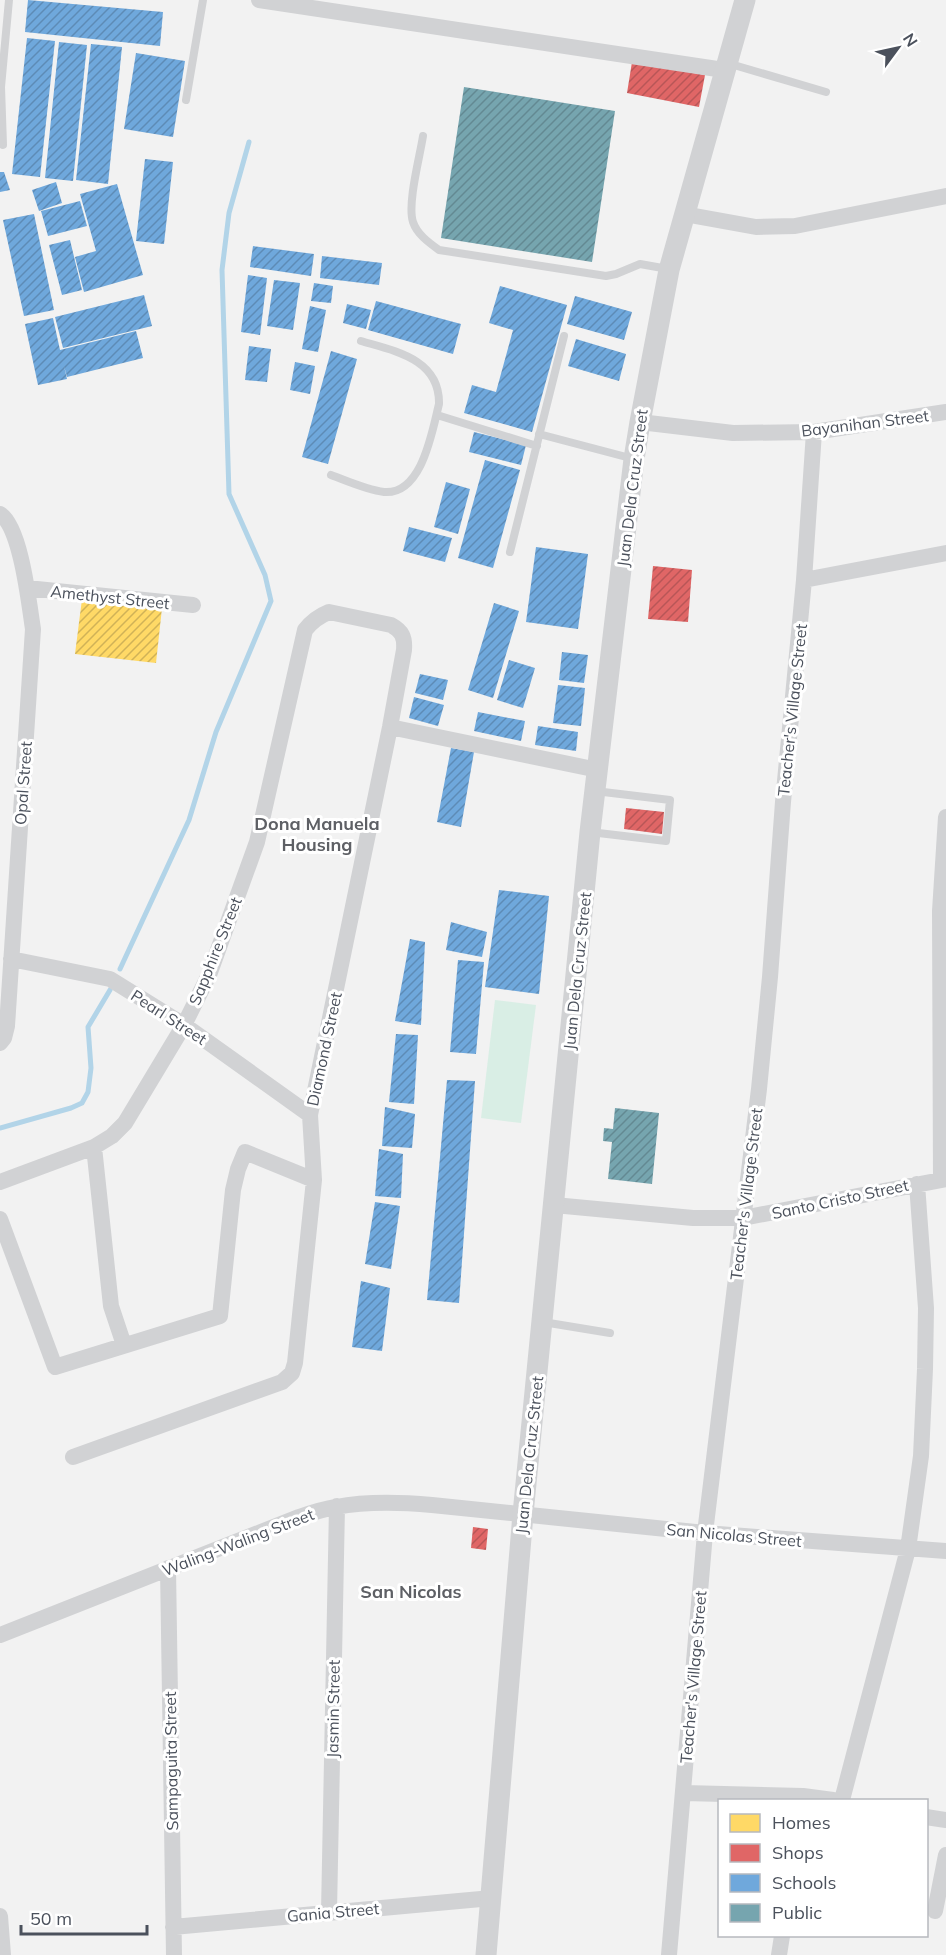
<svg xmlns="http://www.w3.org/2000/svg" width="946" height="1955" viewBox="0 0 946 1955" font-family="Mulish,sans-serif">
<defs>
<pattern id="homes-hatch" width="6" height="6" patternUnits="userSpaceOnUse" patternTransform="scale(1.5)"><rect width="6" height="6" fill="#ffd966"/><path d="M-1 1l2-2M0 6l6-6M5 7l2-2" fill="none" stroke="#d0b257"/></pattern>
<pattern id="shops-hatch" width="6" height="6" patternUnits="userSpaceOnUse" patternTransform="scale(1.5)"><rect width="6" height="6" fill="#e06666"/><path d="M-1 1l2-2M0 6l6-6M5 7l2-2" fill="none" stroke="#b85657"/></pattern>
<pattern id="schools-hatch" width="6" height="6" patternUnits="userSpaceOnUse" patternTransform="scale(1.5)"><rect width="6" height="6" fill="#6fa8dc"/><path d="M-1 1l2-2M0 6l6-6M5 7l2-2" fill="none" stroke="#5d8bb6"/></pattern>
<pattern id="public-hatch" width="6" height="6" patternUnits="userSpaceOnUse" patternTransform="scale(1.5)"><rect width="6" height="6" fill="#76a5af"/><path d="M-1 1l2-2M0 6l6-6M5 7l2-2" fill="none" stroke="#638992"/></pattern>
</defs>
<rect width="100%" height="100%" fill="#f2f2f2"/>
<path fill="#d9eee5" d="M495 1000 536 1005 521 1123 481 1118Z"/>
<path fill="url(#homes-hatch)" d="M82 599 162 608 156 663 75 654Z"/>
<path fill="url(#shops-hatch)" d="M632 62 705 75 699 107 627 93Z
M653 566 692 570 688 622 648 619Z
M626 808 664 812 662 834 624 829Z
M473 1527 488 1529 486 1550 471 1548Z"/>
<path fill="url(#schools-hatch)" d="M28 0 163 12 160 46 25 32Z
M27 38 55 41 40 177 12 174Z
M59 42 87 45 73 181 45 178Z
M91 44 122 47 108 184 76 180Z
M136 53 185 61 173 137 124 129Z
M145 159 173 162 164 244 136 241Z
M0 172H4L10 190 0 192Z
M56 182 62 203 39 211 32 190Z
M117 184 143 275 84 292 75 257 96 251 80 194Z
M80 201 87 226 48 236 41 211Z
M34 214 54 310 24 316 3 220Z
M70 240 82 290 62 295 49 245Z
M253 246 314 254 311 276 250 267Z
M322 256 382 263 379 285 320 278Z
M248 275 267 278 260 335 241 332Z
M274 280 300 283 293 330 267 326Z
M314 283 333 286 331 303 311 301Z
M500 286 567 305 532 432 464 413 472 385 496 392 513 330 489 323Z
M144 295 152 326 63 348 55 317Z
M575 296 632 312 624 340 567 324Z
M376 301 461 324 453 354 368 330Z
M347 304 371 310 366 329 343 323Z
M310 306 326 310 318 352 302 349Z
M53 318 60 350 136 331 143 358 67 377 64 366 67 379 38 385 25 324Z
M576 339 626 354 619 381 568 366Z
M249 346 271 349 267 382 245 380Z
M331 351 357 359 328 464 302 457Z
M295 362 315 366 310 394 290 390Z
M474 432 526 445 521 465 469 452Z
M485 460 520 470 493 568 458 558Z
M446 482 470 489 458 534 434 527Z
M409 527 452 538 445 562 403 551Z
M536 547 588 554 578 629 526 622Z
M494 603 519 611 493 698 468 690Z
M562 652 588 655 584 683 559 680Z
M509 660 535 668 523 708 497 700Z
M420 674 448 680 443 700 415 693Z
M558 685 585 688 581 726 553 723Z
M414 697 444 705 438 726 409 718Z
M478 712 525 721 521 741 474 731Z
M538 726 578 732 576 751 535 745Z
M451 748 474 752 461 827 437 822Z
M499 890 549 896 539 994 485 987Z
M451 922 487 932 482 957 446 950Z
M410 939 425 942 421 1025 395 1021Z
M458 960 484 962 476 1054 450 1052Z
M396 1034 418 1035 414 1104 389 1102Z
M447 1080 475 1081 459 1303 427 1300Z
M385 1107 415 1114 412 1148 382 1146Z
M379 1149 403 1154 401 1198 375 1196Z
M375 1202 400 1206 391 1269 365 1264Z
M361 1281 390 1288 382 1351 352 1347Z"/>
<path fill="url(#public-hatch)" d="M464 87 615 111 592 262 441 238Z
M615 1108 659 1113 652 1184 608 1179 612 1142 603 1141 604 1128 613 1129Z"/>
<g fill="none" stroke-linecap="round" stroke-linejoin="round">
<path stroke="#b2d4e8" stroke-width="5" d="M120 969 189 820 216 732 271 601 265 575 229 494 222 270 229 213 249 142
M0 1128 71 1108 82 1103 88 1092 91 1068 88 1027 110 990"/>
<path stroke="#d1d2d4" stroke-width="8" d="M727 63 826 92
M186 100 203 0
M423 136C420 156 407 204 413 222 417 234 428 242 439 250L606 276 616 274 640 264 668 269
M3 145 1 87 9 0
M437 415 537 446
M539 434 634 459
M331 475C347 481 367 490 384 492 422 495 432 432 439 404 440 359 395 351 361 341
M510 552 564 336
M590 832 666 841 670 800 595 791
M543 1322 610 1333"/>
<path stroke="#d1d2d4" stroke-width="16" d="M259 0 724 70
M684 214 756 227 795 226 946 196
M640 422 733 433 814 432 946 412
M0 514C21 527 29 604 33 629L7 1026 4 1038 0 1043
M804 580 946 553
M27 588 193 605
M390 727 598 770
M11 959 110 979 184 1025 310 1115
M94 1147 111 1306 124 1345
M941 1180 940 911 946 817
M0 1182 94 1147 112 1136 125 1123 184 1025 209 975 257 842 305 630C312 621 319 616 329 612L391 625C402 631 405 637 404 650L390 727 310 1115 314 1180 295 1363 292 1373 282 1382 73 1457
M554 1205 693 1218H743L946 1179
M0 1219 55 1367 220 1316 233 1190 238 1169 245 1152 314 1180
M168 1568 174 1955
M0 1635 299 1517C311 1513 323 1509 336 1507 367 1501 400 1502 432 1505L705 1533 946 1551
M684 1793 803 1796 833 1800
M842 1800 908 1549 921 1456 925 1369 926 1308 917 1184
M926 1817 946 1820
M935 1911 946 1855
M329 1912 337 1506
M0 1916 3 1955
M173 1927 492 1898
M669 1955 705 1533 759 1089 770 977 783 802 804 580 814 432
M779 1955 782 1936"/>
<path stroke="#d1d2d4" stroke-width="21" d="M486 1955 523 1514 590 832 634 459 640 422 669 270 745 0"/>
</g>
<g text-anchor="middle" stroke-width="6" stroke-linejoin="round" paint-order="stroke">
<g font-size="16" fill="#4b515c" stroke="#fff">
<text transform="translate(865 423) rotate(-7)" y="6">Bayanihan Street</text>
<text transform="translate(632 488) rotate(-83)" y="6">Juan Dela Cruz Street</text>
<text transform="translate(110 597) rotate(6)" y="6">Amethyst Street</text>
<text transform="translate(792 710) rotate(-84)" y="6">Teacher's Village Street</text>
<text transform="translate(23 783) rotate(-86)" y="6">Opal Street</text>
<text transform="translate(215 951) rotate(-68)" y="6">Sapphire Street</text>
<text transform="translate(577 971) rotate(-84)" y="6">Juan Dela Cruz Street</text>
<text transform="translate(169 1017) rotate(33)" y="6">Pearl Street</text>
<text transform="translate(324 1049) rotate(-78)" y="6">Diamond Street</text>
<text transform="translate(746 1194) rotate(-83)" y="6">Teacher's Village Street</text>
<text transform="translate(840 1199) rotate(-12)" y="6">Santo Cristo Street</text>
<text transform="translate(529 1455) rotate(-84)" y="6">Juan Dela Cruz Street</text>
<text transform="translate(734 1535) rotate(5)" y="6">San Nicolas Street</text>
<text transform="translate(238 1542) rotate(-21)" y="6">Waling-Waling Street</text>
<text transform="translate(693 1677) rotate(-85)" y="6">Teacher's Village Street</text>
<text transform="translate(333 1709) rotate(-89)" y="6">Jasmin Street</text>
<text transform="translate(171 1761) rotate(-91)" y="6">Sampaguita Street</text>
<text transform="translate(333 1912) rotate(-5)" y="6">Gania Street</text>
</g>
<g font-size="18" font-weight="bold" fill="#5e6065" stroke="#fff">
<text x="317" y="830">Dona Manuela<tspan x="317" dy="21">Housing</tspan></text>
<text x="411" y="1598">San Nicolas</text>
</g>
</g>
<rect x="718" y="1799" width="210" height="138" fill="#ffffff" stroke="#b7b9be" stroke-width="1.5"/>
<rect x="730" y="1814" width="30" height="18" fill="#ffd966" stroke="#b7b9be" stroke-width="1.5"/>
<text x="772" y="1829" font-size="18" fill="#4b515c">Homes</text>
<rect x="730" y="1844" width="30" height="18" fill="#e06666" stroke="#b7b9be" stroke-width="1.5"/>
<text x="772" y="1859" font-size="18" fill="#4b515c">Shops</text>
<rect x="730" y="1874" width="30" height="18" fill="#6fa8dc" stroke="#b7b9be" stroke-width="1.5"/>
<text x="772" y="1889" font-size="18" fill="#4b515c">Schools</text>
<rect x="730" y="1904" width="30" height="18" fill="#76a5af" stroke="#b7b9be" stroke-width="1.5"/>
<text x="772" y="1919" font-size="18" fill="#4b515c">Public</text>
<g transform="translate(898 48) rotate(57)" stroke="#ffffff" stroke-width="4.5" paint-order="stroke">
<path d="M0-4.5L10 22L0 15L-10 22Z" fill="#4b515c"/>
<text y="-9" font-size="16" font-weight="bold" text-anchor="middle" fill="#4b515c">N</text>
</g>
<path d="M21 1925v9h126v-9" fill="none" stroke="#4b515c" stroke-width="3"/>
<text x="30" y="1925" font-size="18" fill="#4b515c" stroke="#ffffff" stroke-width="4.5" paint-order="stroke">50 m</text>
</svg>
